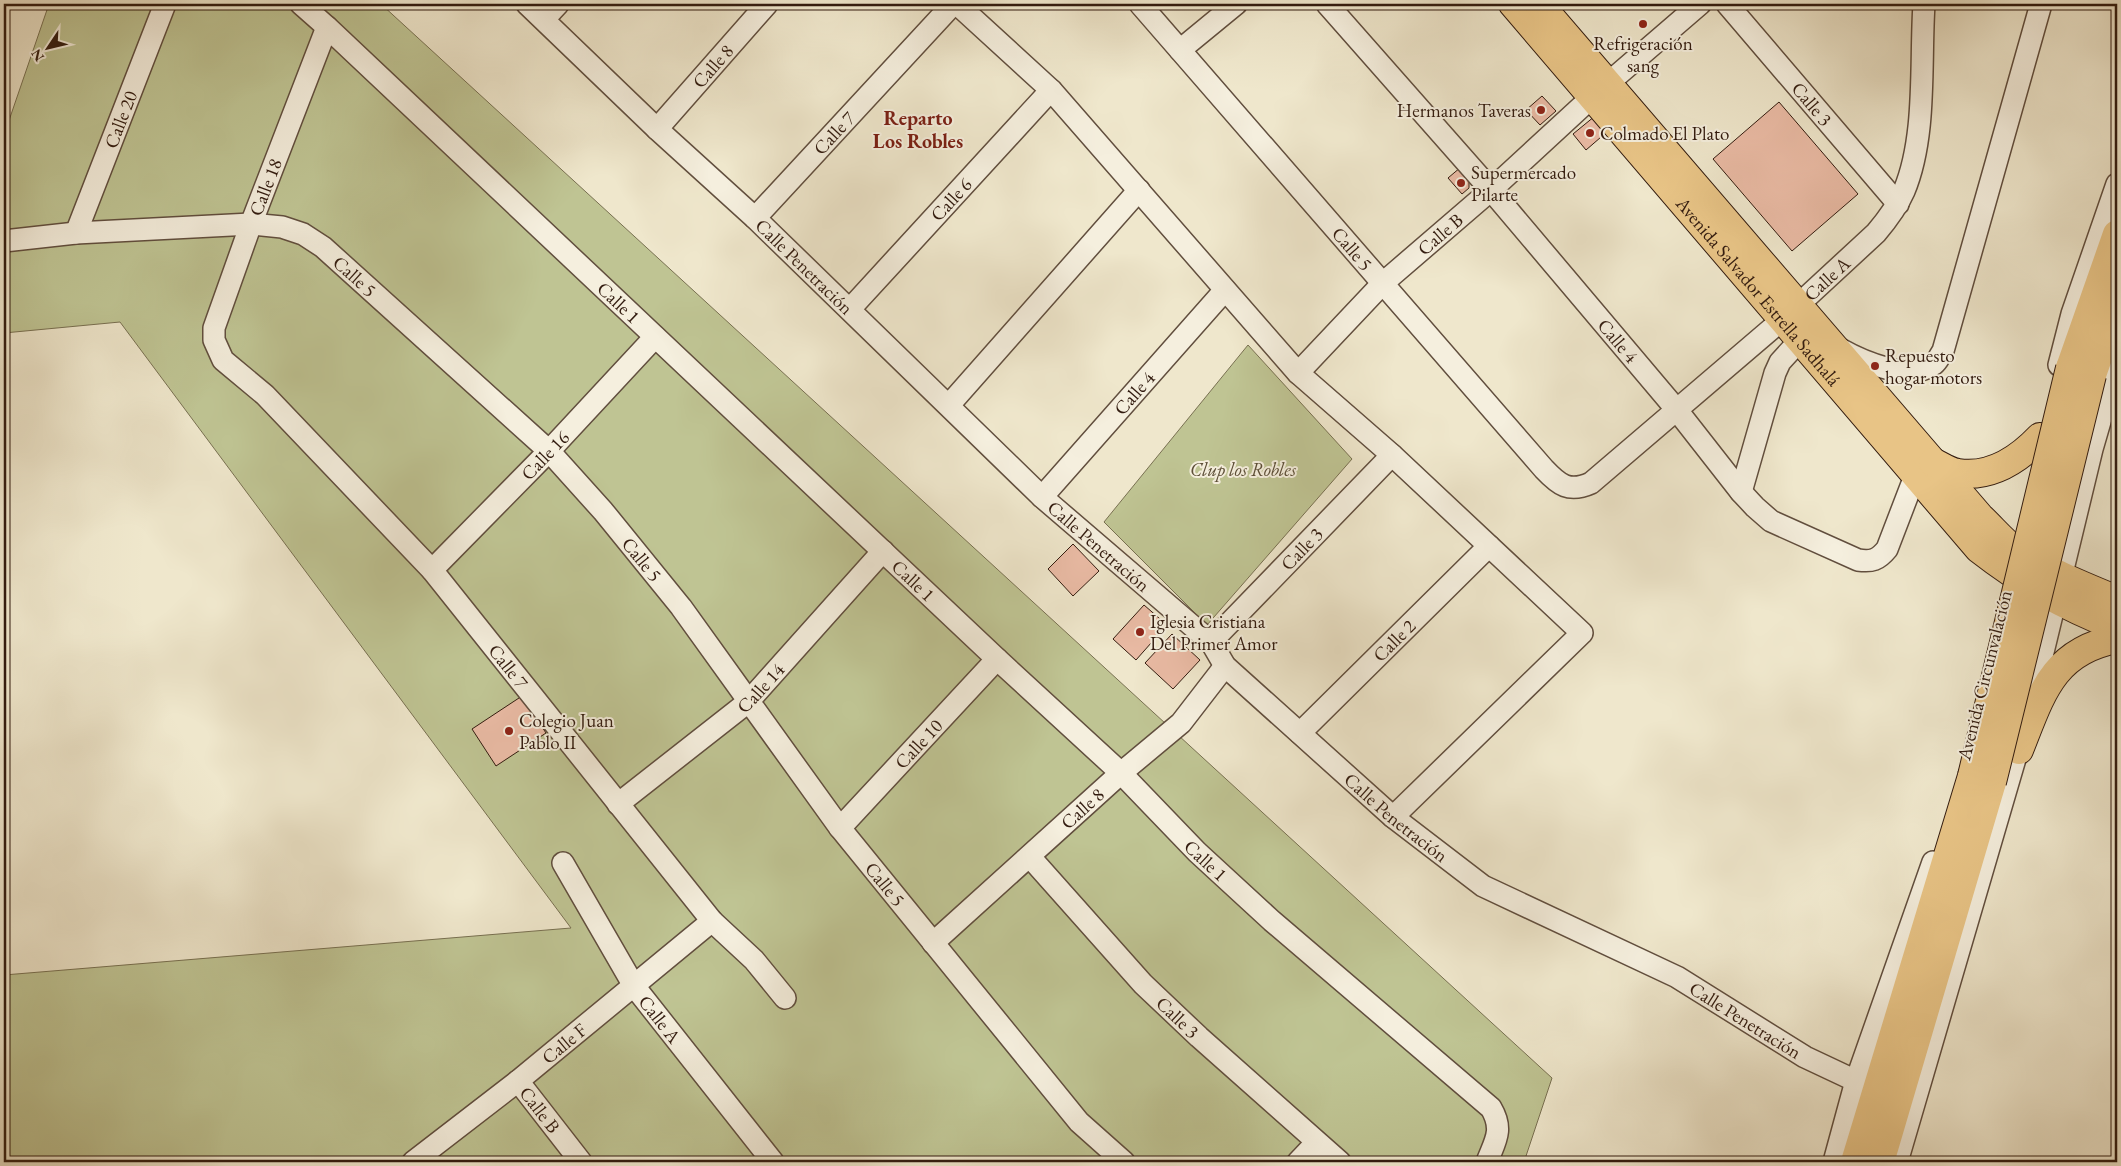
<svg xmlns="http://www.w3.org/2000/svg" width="2121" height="1166" viewBox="0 0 2121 1166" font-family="'EB Garamond',serif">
<rect width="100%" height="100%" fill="#efe7cc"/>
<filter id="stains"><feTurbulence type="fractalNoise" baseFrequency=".004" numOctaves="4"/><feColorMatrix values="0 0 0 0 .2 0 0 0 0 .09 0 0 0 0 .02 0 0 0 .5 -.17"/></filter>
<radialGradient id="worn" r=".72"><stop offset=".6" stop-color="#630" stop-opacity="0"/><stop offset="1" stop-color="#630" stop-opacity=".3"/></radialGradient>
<path fill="#bfc493" stroke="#787051" d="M49 4H381L1552 1078 1524 1162H4V975L571 928 120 322 4 333V135Z
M1248 345 1352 459 1207 625 1104 522Z"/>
<path fill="#eabba5" stroke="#321b0f" d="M1542 96 1556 111 1540 125 1526 110Z
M1779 102 1858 194 1792 251 1713 159Z
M1595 116 1608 131 1586 150 1573 134Z
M1461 167 1469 176V188L1462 194 1448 178Z
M1073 544 1099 571 1073 596 1048 569Z
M1144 605 1167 625 1136 660 1113 639Z
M1172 634 1200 660 1173 689 1145 663Z
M522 696 546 733 496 766 472 729Z"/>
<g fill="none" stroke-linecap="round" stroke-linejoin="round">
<g stroke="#614e3e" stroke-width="24">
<g id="minor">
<path id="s1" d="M301 4 327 27 997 659 1121 773 1197 852 1272 921 1491 1108C1504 1130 1495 1141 1487 1162"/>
<path id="s2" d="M527 4 657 129 755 218 1042 497 1211 642 1225 666 1393 817 1483 886 1677 977 1805 1057 1856 1081"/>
<path d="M957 4 1051 90 1298 373 1392 455 1582 633 1393 817"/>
<path id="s3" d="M1140 4 1544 469C1559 485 1569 493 1591 483L1783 319 1876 233C1887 220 1897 207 1904 191 1927 136 1920 63 1924 4"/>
<path id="s4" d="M1327 4 1491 190 1676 409 1741 492 1755 507 1771 521 1858 560C1872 562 1878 560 1887 549L1915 476"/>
<path id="s5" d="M1727 4 1898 204"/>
<path d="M544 19 558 4"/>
<path id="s6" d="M327 27 251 224 214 328V340L223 360 265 395 432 570 712 921 754 960 785 998"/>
<path d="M1180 50 1236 4"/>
<path id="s7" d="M657 129 767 4"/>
<path id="s8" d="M755 218 953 4"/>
<path id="s9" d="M76 233 165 4"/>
<path id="s10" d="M4 241 76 233 251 224 282 227 303 234 323 247 549 451 603 511 681 607 840 828 1079 1122 1124 1162"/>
<path id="s11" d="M850 309 1051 90"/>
<path d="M1840 349C1863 362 1909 382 1934 364 1938 361 1940 355 1943 351L2041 4"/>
<path d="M2059 365 2072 314 2117 184"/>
<path id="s12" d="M1298 373 1383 283 1491 190 1592 97 1700 4"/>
<path d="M949 405 1139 190"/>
<path d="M1741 492 1775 373 1780 362 1801 339"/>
<path id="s13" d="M1042 497 1225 290"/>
<path id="s14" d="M432 570 549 451 655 337"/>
<path id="s15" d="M1211 642 1392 455"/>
<path d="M2030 706 2092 449 2117 363"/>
<path id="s16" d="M1300 733 1489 546"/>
<path id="s17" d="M618 804 748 702 883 551"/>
<path id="s18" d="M840 828 997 659"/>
<path id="s19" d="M1030 857 1143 984 1199 1037 1340 1162"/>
<path id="s20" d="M563 863 634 986 773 1162"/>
<path id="s21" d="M933 943 1121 773 1181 723 1225 666"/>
<path id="s22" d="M518 1081 581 1162"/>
<path id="s23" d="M413 1162 518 1081 712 921"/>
<path d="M1298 1162 1316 1143"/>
<path d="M1834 1162 1856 1081 1933 862"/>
<path d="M1897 1162 2022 735"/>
</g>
</g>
<g stroke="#321b0f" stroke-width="30">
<g id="major">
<path id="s24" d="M1513 4 1979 549C2024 584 2064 606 2117 627"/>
<path d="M1539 4 1980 517C1992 528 2003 542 2016 551 2048 572 2083 586 2117 600"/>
<path d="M2070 368 2117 234"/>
<path d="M2092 375 2117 303"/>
<path d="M1933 462C1941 466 1950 472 1958 473 1991 478 2019 459 2040 437"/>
<path d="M2019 750C2041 695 2052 651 2117 639"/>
<path d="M1855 1162 1972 776"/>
<path d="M1880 1162 1992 782"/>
</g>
</g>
<use href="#minor" stroke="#f5efde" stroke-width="21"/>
<use href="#major" stroke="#e8c486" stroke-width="28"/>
<g stroke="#321b0f" stroke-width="30" stroke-linecap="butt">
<path id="major-bridge" d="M1972 776 2070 368
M1992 782 2092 375"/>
</g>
<use href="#major-bridge" stroke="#e8c486" stroke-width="28"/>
</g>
<g fill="#8f2418" stroke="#f5efde" stroke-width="2">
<circle cx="1643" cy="24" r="5"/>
<circle cx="1541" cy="110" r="5"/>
<circle cx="1590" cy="133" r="5"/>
<circle cx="1461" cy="183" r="5"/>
<circle cx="1875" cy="366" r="5"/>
<circle cx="1140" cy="632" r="5"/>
<circle cx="509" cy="731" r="5"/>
</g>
<g text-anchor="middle" stroke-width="4" stroke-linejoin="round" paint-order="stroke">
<g font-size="19" fill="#321b0f" stroke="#f5efde" text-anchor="start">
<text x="1643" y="50" text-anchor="middle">Refrigeración<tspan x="1643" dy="22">sang</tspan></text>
<text x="1531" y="117" text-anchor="end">Hermanos Taveras</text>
<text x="1600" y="140">Colmado El Plato</text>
<text x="1471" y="179">Supermercado<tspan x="1471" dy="22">Pilarte</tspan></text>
<text x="1885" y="362">Repuesto<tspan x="1885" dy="22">hogar motors</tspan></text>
<text x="1150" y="628">Iglesia Cristiana<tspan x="1150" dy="22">Del Primer Amor</tspan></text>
<text x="519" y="727">Colegio Juan<tspan x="519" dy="22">Pablo II</tspan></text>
</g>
<g font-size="19" fill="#321b0f" stroke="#f5efde">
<text dy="7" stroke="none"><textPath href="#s7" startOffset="84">Calle 8</textPath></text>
<text dy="7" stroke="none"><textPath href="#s5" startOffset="131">Calle 3</textPath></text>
<text dy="7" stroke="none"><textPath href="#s9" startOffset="122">Calle 20</textPath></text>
<text dy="7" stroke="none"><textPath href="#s8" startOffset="116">Calle 7</textPath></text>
<text transform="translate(265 187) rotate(-69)" y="7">Calle 18</text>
<text dy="7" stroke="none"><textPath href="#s11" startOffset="149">Calle 6</textPath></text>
<text dy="7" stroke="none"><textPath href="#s12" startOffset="199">Calle B</textPath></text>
<text dy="7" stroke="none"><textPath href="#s3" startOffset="324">Calle 5</textPath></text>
<text dy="7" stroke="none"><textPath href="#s2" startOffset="382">Calle Penetración</textPath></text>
<text dy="7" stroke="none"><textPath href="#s10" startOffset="368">Calle 5</textPath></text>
<text dy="7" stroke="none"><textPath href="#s3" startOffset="982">Calle A</textPath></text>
<text dy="7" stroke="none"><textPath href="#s24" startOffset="378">Avenida Salvador Estrella Sadhalá</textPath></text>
<text dy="7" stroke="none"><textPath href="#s1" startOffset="436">Calle 1</textPath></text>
<text dy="7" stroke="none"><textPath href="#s4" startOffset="445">Calle 4</textPath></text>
<text dy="7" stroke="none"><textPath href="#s13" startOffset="139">Calle 4</textPath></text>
<text dy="7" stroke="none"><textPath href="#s14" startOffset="161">Calle 16</textPath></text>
<text dy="7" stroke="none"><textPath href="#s2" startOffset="788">Calle Penetración</textPath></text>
<text dy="7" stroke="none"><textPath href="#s15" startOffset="130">Calle 3</textPath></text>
<text dy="7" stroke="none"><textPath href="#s10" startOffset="772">Calle 5</textPath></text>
<text dy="7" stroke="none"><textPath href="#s1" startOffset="841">Calle 1</textPath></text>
<text dy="7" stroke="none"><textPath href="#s16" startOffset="132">Calle 2</textPath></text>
<text dy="7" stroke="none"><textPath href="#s6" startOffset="775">Calle 7</textPath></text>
<text transform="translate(1984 675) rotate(-76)" y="7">Avenida Circunvalación</text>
<text dy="7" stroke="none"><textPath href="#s17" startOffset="184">Calle 14</textPath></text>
<text dy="7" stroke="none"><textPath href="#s18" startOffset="115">Calle 10</textPath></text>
<text dy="7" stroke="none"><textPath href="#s21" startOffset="201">Calle 8</textPath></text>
<text dy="7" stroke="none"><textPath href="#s2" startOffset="1192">Calle Penetración</textPath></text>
<text dy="7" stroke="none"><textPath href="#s1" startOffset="1246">Calle 1</textPath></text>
<text dy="7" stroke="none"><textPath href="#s10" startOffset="1178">Calle 5</textPath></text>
<text dy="7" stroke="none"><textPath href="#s19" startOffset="218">Calle 3</textPath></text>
<text dy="7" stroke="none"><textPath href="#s20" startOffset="184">Calle A</textPath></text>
<text dy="7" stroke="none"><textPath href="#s2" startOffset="1598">Calle Penetración</textPath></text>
<text dy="7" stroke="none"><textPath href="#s23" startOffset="192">Calle F</textPath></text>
<text dy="7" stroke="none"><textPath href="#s22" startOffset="36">Calle B</textPath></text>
</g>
<g font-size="19" font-style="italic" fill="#5c4e37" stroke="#f5efde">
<text x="1243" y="476">Clup los Robles</text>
</g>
<g font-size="20" font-weight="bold" fill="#7a1f14" stroke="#f5efde">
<text x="918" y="125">Reparto<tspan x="918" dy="23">Los Robles</tspan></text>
</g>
</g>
<rect width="2121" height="1166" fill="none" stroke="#efe7cc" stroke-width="20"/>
<rect x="5" y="5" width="2111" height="1156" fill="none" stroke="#321b0f" stroke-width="2.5"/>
<rect x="10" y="10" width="2101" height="1146" fill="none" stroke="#321b0f"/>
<g transform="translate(48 48) rotate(235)" stroke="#f5efde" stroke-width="4" paint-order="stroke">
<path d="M0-4L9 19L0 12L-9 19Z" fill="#321b0f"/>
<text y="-8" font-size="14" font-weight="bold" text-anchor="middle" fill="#321b0f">N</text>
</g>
<rect width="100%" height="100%" filter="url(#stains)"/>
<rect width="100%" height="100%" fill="url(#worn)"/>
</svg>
